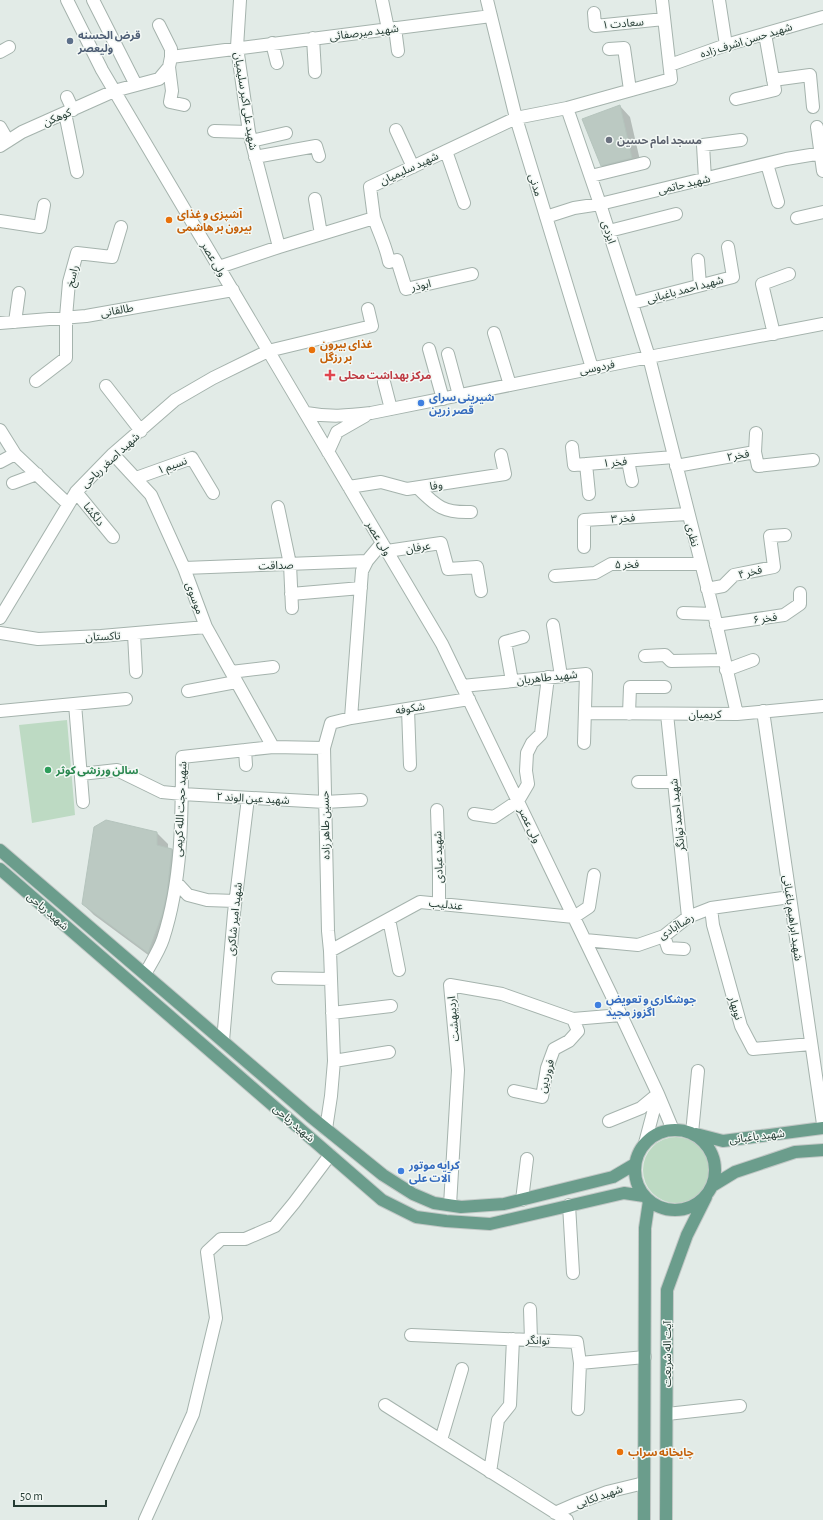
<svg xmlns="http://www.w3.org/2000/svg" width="823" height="1520" viewBox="0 0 823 1520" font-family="'Alegreya Sans','Noto Sans Arabic',sans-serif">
<rect width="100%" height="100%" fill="#e2ebe7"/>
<path fill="#bddac3" d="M67 720 75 815 32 823 19 725Z
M643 1170a33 33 0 1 1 66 0a33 33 0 1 1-66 0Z"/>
<path fill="#0003" d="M620 106 630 117 642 169 613 176 602 165Z
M157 833 168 844V848L172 849 182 860 172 926 159 963 94 915 83 904Z"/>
<path fill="#bbc9c2" stroke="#b5c4bd" d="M620 105 632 158 601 166 582 119Z
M106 820 157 832V845L172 849 167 893 162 915 148 953 82 904 94 827Z"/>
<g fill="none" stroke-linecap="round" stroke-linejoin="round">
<g stroke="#a5b3ad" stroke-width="14">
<path id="minor" d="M67 0 102 70 442 644 621 1015 658 1094 673 1130
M93 0 136 85
M240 0 237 47 249 132 279 247
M382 0 388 29
M487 0 516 118 592 368
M719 0 726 45
M594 13 595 26 664 19
M159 25 171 49V57
M395 28 398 51
M313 38 315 72
M272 43 277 63
M609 49 624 48 630 90
M0 52 9 47
M670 65 726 45 823 17
M169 67 172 91 170 102 184 105
M773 80 810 75 813 107
M67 97 73 110
M736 99 775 90 765 34
M567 108 600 204 649 357 714 614 737 714
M65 113 77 172
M0 127 8 141
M817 127 823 171
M396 130 413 167
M214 131 249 132
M251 141 286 133
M0 146 22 132 114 91 159 79 169 67 171 57 491 16
M446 151 464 203
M255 157 316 146 319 156
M767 164 778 202
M591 176 644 163
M705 179 703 145 741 140
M315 199 321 234
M546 217 574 208 600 204 786 159 823 153
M374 218C379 233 386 246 389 262L397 260 406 289 472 274
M797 218 823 212
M0 221 40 227 44 205
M609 231 676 214
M698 260 700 285
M219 267 279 247 374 218 370 187 516 118 567 108 671 79 662 0
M632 303 733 277 728 247
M15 322 19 293
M0 323 86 316 233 290
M494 333 510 385
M774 334 762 284 789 274
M429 349 443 399
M448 354 459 395
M36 381 66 358V317L69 282 77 253 112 257 121 227
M384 382 391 409
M106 386 141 431
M306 413C329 417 347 416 371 413L649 357 823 324
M0 430 15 454 68 504
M572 447 574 465 674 457
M328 452 337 432 365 416
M755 452 756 433
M113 454 151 495 184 568 206 627 273 747
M628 461 632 481
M0 462 15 454
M586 464 589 494
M676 466 755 452 758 466 813 460
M136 478 192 458 213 493
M13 483 37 474
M349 487 381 482 407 489 505 474 501 455
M418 488C437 507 444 513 471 512
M76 492 113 537
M278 507 290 564 292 608
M584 547V520L688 514
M387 551 441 543 448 569 477 567 481 591
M184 568 367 561
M555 576 595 573 611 564H701
M707 589 723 586 734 575 774 567 770 536 785 535
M291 594 361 588
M683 613 714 614
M0 618 76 492 113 454 175 400 213 378 268 351 372 326 368 309
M553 625 561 676
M716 625 784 615 800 604V593
M0 633 38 639 101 636 206 627
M134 634 136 672
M645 656 665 655 671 661 724 660
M726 670 753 660
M231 672 273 667
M512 681 505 642 523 637
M462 686 586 674 584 743
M188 691 236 682
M75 704 83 802
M408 709 410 765
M0 711 126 699
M763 711 823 1124
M586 713 737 714 823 706
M629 714 630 687H665
M667 714 688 917
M351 718 469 699
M245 750 246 765
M81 774 117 770 162 792 182 794 325 802 361 800
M638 782H674
M437 810 439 871V904
M474 814 494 817 518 801 528 784 526 771 527 753 532 743 541 734 548 677
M176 882 188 895 207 900 235 901
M711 908 713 925 741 1026 753 1049 811 1044
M389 919 399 970
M664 936 668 948 684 949
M585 940 638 945 664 936 688 917 711 908 790 897
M330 951 420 902 574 917 589 907 594 875
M145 974C151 963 159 951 163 939 182 881 182 817 182 757L273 747 324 748
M278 978 331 979
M332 1013 391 1006
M223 1041 234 913 248 798
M334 1061 389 1052
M514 1091 542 1097 547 1068 554 1049 569 1041 578 1031 573 1019
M609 1121 641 1108 658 1094
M326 1129 331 1096 334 1061 330 951 328 931 324 748 331 723 351 718 362 571 367 561 382 543
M692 1133 698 1071
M645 1143 658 1094
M522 1200 527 1159
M450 1205 458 1070 450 985 502 994 573 1019 621 1015
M569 1205 573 1273
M530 1309 531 1340
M411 1335 577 1342 580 1363 645 1357
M385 1405 567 1520
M578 1409 580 1363
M667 1414 740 1406
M441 1440 462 1369
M490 1472 498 1420 510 1405 513 1339
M555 1513 578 1503 607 1492 644 1483
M145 1520 193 1414 216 1318 207 1252 221 1239H245L275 1226 294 1203 330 1155"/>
</g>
<g stroke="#c2c8c6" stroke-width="14">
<path id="major" d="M0 850 310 1116 383 1175 413 1194 434 1203 461 1207 504 1204 613 1177 635 1164
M0 869 382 1200 416 1217 446 1221 490 1224 624 1193 644 1196
M635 1170a40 40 0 1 1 80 0a40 40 0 1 1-80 0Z
M696 1134 723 1141 823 1128
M712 1186 735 1172 795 1152 823 1150
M644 1520 645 1228 649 1201
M666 1520 667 1290 687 1235 706 1197"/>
</g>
<use href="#minor" stroke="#fff" stroke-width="12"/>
<use href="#major" stroke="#6b9d8c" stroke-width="12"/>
</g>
<circle fill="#5c6f8a" stroke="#f3f8f5" stroke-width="1.5" cx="70" cy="41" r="4"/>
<circle fill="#6b7280" stroke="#f3f8f5" stroke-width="1.5" cx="609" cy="140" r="4"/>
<g fill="#e8710a" stroke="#f3f8f5" stroke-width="1.5">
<circle cx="169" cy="220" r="4"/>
<circle cx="312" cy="350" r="4"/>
<circle cx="620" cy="1452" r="4"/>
</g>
<path fill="#e0444e" stroke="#f3f8f5" stroke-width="1.5" d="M328 369h4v4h4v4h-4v4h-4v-4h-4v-4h4z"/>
<g fill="#3f7fe0" stroke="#f3f8f5" stroke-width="1.5">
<circle cx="421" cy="403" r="4"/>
<circle cx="598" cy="1005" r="4"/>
<circle cx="401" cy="1171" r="4"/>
</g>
<circle fill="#2e9e5b" stroke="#f3f8f5" stroke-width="1.5" cx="48" cy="770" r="4"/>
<g text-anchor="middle" stroke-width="3" stroke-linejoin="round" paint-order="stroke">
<g font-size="11" fill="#243b33" stroke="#f3f8f5">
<text transform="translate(623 23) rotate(-5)" y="4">سعادت ۱</text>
<text transform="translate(364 32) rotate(-7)" y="4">شهید میرصفائی</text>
<text transform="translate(746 40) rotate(-17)" y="4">شهید حسن اشرف زاده</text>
<text transform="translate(246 101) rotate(81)" y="4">شهید علی اکبر سلیمیان</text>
<text transform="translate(57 117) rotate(-23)" y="4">کوهکن</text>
<text transform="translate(409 168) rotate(-25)" y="4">شهید سلیمیان</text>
<text transform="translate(684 184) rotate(-13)" y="4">شهید حاتمی</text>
<text transform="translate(536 185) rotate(73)" y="4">مدنی</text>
<text transform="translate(609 232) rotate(72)" y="4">ایزدی</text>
<text transform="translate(214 259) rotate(59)" y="4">ولی عصر</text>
<text transform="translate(72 276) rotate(-77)" y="4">راسخ</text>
<text transform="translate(421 285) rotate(-12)" y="4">ابوذر</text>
<text transform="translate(685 289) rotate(-15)" y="4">شهید احمد باغبانی</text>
<text transform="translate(117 310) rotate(-10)" y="4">طالقانی</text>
<text transform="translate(597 367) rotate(-11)" y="4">فردوسی</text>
<text transform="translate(738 455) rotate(-10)" y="4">فخر۲</text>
<text transform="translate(110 460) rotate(-43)" y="4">شهید اصغر ریاحی</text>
<text transform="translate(615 462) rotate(-5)" y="4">فخر ۱</text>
<text transform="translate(172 465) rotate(-20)" y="4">نسیم ۱</text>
<text transform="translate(436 485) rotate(-9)" y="4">وفا</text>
<text transform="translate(94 514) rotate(51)" y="4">دلگشا</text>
<text transform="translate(623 518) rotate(-3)" y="4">فخر ۳</text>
<text transform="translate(693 535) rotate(76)" y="4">نظری</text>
<text transform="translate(379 538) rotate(59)" y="4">ولی عصر</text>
<text transform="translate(418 547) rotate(-9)" y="4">عرفان</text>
<text transform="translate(627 564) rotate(-1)" y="4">فخر ۵</text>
<text transform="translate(276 565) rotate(-2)" y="4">صداقت</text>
<text transform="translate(750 572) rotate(-14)" y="4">فخر ۴</text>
<text transform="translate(195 598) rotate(70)" y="4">موسوی</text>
<text transform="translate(765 618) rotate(-8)" y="4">فخر ۶</text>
<text transform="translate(103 636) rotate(-3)" y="4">تاکستان</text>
<text transform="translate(547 677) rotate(-6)" y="4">شهید طاهریان</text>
<text transform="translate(410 708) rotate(-9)" y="4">شکوفه</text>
<text x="705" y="718">کریمیان</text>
<text transform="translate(253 798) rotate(3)" y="4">شهید عین الوند ۲</text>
<text transform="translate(180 809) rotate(-87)" y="4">شهید حجت الله کریمی</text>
<text transform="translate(677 815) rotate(-96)" y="4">شهید احمد توانگر</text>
<text transform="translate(325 825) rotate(-91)" y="4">حسین طاهر زاده</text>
<text transform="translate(530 825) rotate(64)" y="4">ولی عصر</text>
<text transform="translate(438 857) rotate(-92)" y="4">شهید عبادی</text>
<text transform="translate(446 904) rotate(6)" y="4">عندلیب</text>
<text transform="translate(48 911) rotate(41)" y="4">شهید ریاحی</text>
<text transform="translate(793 918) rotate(82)" y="4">شهید ابراهیم باغبانی</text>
<text transform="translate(234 919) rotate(-84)" y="4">شهید امیر شاکری</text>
<text transform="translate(676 926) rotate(-32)" y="4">رضاآبادی</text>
<text transform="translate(736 1008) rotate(74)" y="4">نوبهار</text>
<text transform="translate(453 1019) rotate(-95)" y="4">اردیبهشت</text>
<text transform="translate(546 1076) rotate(-75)" y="4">فروردین</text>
<text transform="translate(294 1123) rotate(41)" y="4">شهید ریاحی</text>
<text transform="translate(757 1136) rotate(-7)" y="4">شهید باغبانی</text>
<text transform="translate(538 1340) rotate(2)" y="4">توانگر</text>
<text transform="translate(667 1354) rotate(-90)" y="4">آیت اله شریعت</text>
<text transform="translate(599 1496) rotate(-19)" y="4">شهید لکایی</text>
</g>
<g font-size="11" font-weight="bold" fill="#4e5e75" stroke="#f3f8f5" text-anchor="start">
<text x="78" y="39">قرض الحسنه<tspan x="78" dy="13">ولیعصر</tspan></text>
</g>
<g font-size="11" font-weight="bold" fill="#5b616d" stroke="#f3f8f5" text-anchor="start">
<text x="617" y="144">مسجد امام حسین</text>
</g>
<g font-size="11" font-weight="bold" fill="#c56008" stroke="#f3f8f5" text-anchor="start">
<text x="177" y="218">آشپزی و غذای<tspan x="177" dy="13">بیرون بر هاشمی</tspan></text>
<text x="320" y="348">غذای بیرون<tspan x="320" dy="13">بر رزگل</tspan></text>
<text x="628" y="1456">چایخانه سراب</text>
</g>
<g font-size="11" font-weight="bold" fill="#be3a42" stroke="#f3f8f5" text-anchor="start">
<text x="339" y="379">مرکز بهداشت محلی</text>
</g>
<g font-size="11" font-weight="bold" fill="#366cbe" stroke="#f3f8f5" text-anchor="start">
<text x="429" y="401">شیرینی سرای<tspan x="429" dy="13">قصر زرین</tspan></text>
<text x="606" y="1003">جوشکاری و تعویض<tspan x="606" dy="13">اگزوز مجید</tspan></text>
<text x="409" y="1169">کرایه موتور<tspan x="409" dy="13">آلات علی</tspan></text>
</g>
<g font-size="11" font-weight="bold" fill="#27864d" stroke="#f3f8f5" text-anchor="start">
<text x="56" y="774">سالن ورزشی کوثر</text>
</g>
</g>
<path d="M14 1500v6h92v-6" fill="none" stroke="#243b33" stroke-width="2"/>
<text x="20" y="1500" font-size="12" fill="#243b33" stroke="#f3f8f5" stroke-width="3" paint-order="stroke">50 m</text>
</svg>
